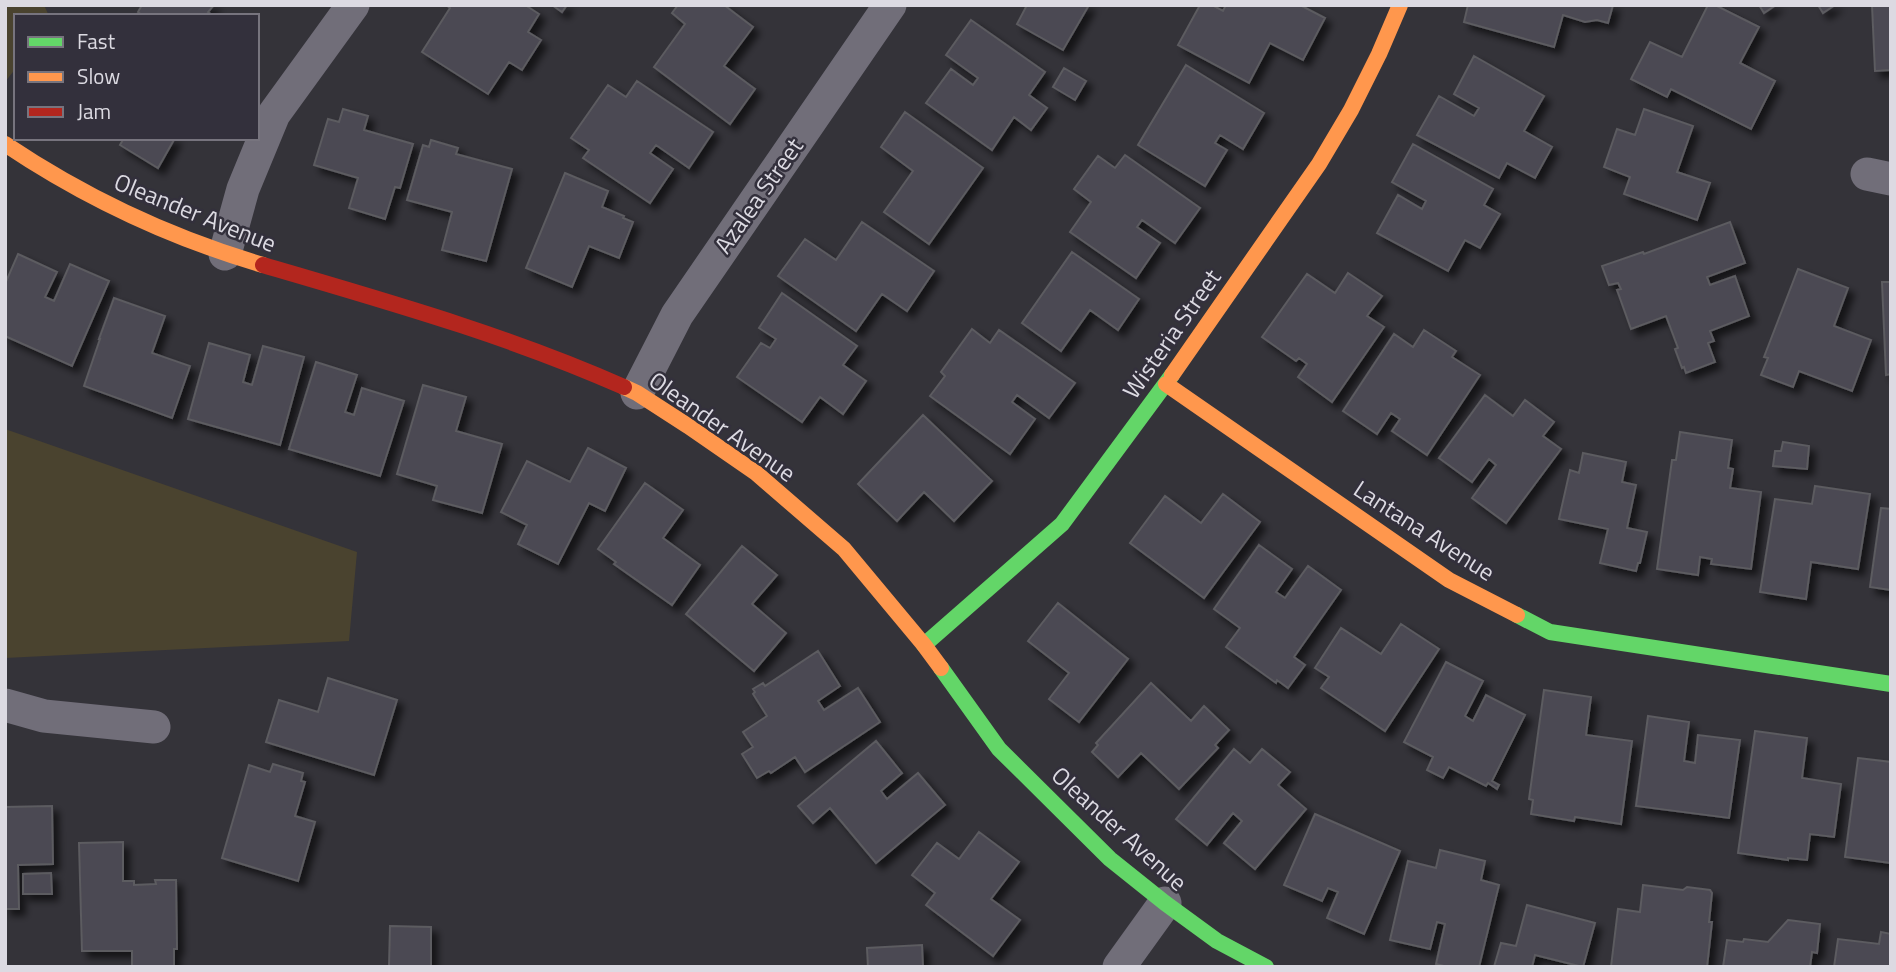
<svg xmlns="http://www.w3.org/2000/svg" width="1896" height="972" viewBox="0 0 1896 972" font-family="'Titillium Web',sans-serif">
<defs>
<filter id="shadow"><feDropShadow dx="6" dy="6" stdDeviation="3.5" flood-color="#0009"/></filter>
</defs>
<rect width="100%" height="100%" fill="#343339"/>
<path fill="#4a432f" d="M5 5H44L49 16H16V68L5 82Z
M5 429 357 552 349 641 5 658Z"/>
<path fill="#4b4952" stroke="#5c5b60" stroke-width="2" filter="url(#shadow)" d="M142 5H214L208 12 213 16H143L138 12Z
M446 5H525L539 14 528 32 541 40 522 70 509 62 488 94 422 52 450 8Z
M552 5H567L562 12Z
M678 5H724L753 27 724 66 755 89 730 124 654 67 685 24 672 13Z
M1027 5H1089L1063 50 1017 24Z
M1200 5H1212L1223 11 1226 5H1300L1325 18 1303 60 1270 43 1249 83 1178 45Z
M1468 5H1613L1608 23 1597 20 1585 22 1563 15 1554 47 1464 22Z
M1708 5H1715L1759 27 1740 63 1775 81 1751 129 1671 89 1667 97 1631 79 1650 42 1682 57Z
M1759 5H1776L1764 13Z
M1818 5H1835L1823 13Z
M1872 5H1891V70L1875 71Z
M971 20 1045 72 1029 95 1047 108 1031 130 1014 117 992 150 926 103 951 69 973 85 978 78 946 55Z
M1474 56 1544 96 1524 131 1552 147 1535 178 1507 163 1499 178 1417 135 1439 96 1474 116 1479 108 1454 94Z
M1186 65 1264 113 1243 149 1220 135 1215 143 1227 150 1205 186 1138 145Z
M1064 68 1086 81 1075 100 1053 87Z
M637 81 713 132 689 168 656 145 650 153 673 169 650 203 583 158 589 150 571 138 608 85 626 97Z
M343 109 368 116 364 130 413 144 400 188 395 187 385 219 349 208 358 178 314 165 328 119 339 122Z
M1644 109 1693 126 1677 172 1710 183 1697 220 1624 194 1630 177 1604 167 1617 129 1635 135Z
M905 112 983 168 929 244 884 212 913 171 881 147Z
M124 138H175L158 168 120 145Z
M431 140 458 148 456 154 512 169 486 261 442 250 452 212 407 200 423 145 429 147Z
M1413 144 1493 189 1484 205 1500 214 1480 248 1465 240 1448 271 1377 233 1398 195 1422 209 1426 201 1392 182Z
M1125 155 1200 208 1175 243 1142 220 1137 227 1160 243 1136 278 1070 232 1091 202 1074 189 1098 156 1115 168Z
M565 173 608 191 602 207 624 216 623 218 633 222 619 258 589 246 572 287 526 268Z
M862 222 934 271 907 311 882 294 856 331 778 276 805 239 836 260Z
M1730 222 1745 263 1707 277 1710 285 1735 276 1749 316 1710 331 1714 341 1708 343 1715 362 1686 373 1684 367 1682 368 1675 349 1678 348 1666 316 1631 329 1617 290 1621 289 1618 283 1609 285 1602 266 1643 252 1644 254Z
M1072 252 1139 299 1118 330 1090 310 1061 351 1022 323Z
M18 254 57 272 45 297 54 301 70 264 109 281 72 366 5 336V284Z
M1798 269 1848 288 1834 326 1871 340 1852 391 1799 371 1793 387 1761 375 1768 358 1764 357Z
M1348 273 1382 296 1367 316 1384 327 1332 402 1298 377 1307 364 1299 358 1296 361 1262 337 1307 274 1335 293Z
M1882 282H1891V374L1886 375Z
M782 293 857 346 843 365 866 381 843 414 820 397 802 422 737 377 761 343 770 348 776 339 759 328Z
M114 298 165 316 152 353 190 366 172 418 84 386 100 339H99Z
M972 329 990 343 999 330 1075 383 1049 418 1017 395 1012 402 1035 419 1010 454 930 396 945 376 941 372Z
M1424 330 1456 351 1452 357 1480 375 1427 455 1392 431 1400 419 1391 413 1377 434 1343 411 1394 334 1413 347Z
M209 343 250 355 243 382 252 385 263 346 304 357 280 445 188 419Z
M316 362 357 375 345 412 354 415 362 388 404 401 380 476 289 449Z
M423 385 466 397 456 431 502 444 482 513 433 500 437 486 397 474Z
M1485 395 1513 416 1525 400 1554 422 1543 436 1561 449 1506 523 1472 498 1496 465 1489 459 1472 482 1439 458Z
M923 415 992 481 954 521 924 492 897 521 858 484Z
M1680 432 1732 440 1728 468 1733 469 1730 488 1761 492 1751 569 1711 564 1712 559 1700 557 1698 575 1657 569 1672 460H1676Z
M1783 442 1809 446 1807 469 1773 466 1775 451H1781Z
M588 448 626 468 605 511 589 503 558 564 518 544 527 525 501 512 527 461 570 482Z
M1583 453 1626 462 1622 482 1636 485 1627 528 1647 532 1640 563H1638L1636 571 1600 563 1608 529 1559 519 1570 470 1579 473Z
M645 483 683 510 663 538 700 565 672 605 614 564 616 562 598 549Z
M1815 486 1870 494 1858 569 1811 562 1806 599 1760 592 1775 499 1812 504Z
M1223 494 1260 522 1204 598 1130 543 1165 496 1201 523Z
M1881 508 1891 509V590L1870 587Z
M1259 545 1292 569 1276 592 1285 598 1308 566 1341 590 1294 657 1305 665 1288 688 1277 680 1276 683 1226 647 1240 628 1214 609Z
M742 546 777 575 752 604 786 633 754 671 686 614Z
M1058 603 1128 659 1079 722 1049 699 1069 673 1028 641Z
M1401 624 1439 649 1385 731 1321 688 1329 677 1315 668 1341 628 1381 654Z
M818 651 840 686 818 701 824 710 858 688 880 722 805 772 795 757 771 773 769 771 757 778 742 754 753 747 743 732 767 716 753 694 755 692 753 689 763 683 765 686Z
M1446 662 1483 681 1465 716 1473 721 1486 695 1525 715 1492 781 1499 785 1497 789 1488 783 1486 786 1449 767 1443 778 1427 770 1433 757 1404 742Z
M328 678 397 700 374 775 266 742 279 700 318 712Z
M1151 683 1191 721 1204 706 1229 730 1215 745 1218 748 1179 789 1141 753 1118 777 1092 752 1098 745 1096 743Z
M1544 690 1591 697 1586 735 1632 741 1621 824 1575 817 1574 821 1531 814 1533 800 1529 799Z
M1648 716 1689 722 1684 761 1695 763 1698 735 1740 740 1729 818 1636 806Z
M1755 731 1807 738 1802 778 1841 784 1834 837 1810 834 1807 860 1788 858V860L1738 853Z
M876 741 902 773 881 791 887 799 918 773 945 805 876 863 830 808 813 823 798 806Z
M1234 749 1250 763 1262 749 1290 772 1278 785 1306 809 1255 869 1224 843 1242 821 1233 813 1207 845 1176 819Z
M1858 758 1891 762V863L1845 857Z
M273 764 303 773 301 781 305 782 295 816 315 822 298 881 222 858 249 765 270 772Z
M52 806 53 864 18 865 19 909H5V807Z
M1315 814 1400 851 1364 934 1327 918 1338 892 1328 888 1322 901 1284 885Z
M979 832 1019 862 991 899 1020 920 993 956 926 905 935 893 912 875 937 843 959 859Z
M123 842V881H134V885L156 884 155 880H176L177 949H174V967H132V951H82L79 843Z
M1440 850 1485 861 1481 880 1499 885 1479 967H1448L1436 964 1445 924 1437 922 1430 949 1390 940 1408 861 1436 868Z
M51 873 52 894H23V874Z
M1643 885 1683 890 1687 887 1710 890 1712 893 1709 922H1712L1707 967H1611L1618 909 1640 912Z
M1527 905 1595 923 1583 967 1535 955 1532 967H1494L1501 943 1516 946Z
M1788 920 1820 924 1817 953 1812 952 1810 967H1723L1727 940 1743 942 1744 939 1768 942Z
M390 926 431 927V967H389Z
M1881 932 1891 934V967H1834L1838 939 1879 944Z
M922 945 923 967H868L867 948Z"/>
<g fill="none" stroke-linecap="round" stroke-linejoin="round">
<path stroke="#716e79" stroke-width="33" d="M1867 174 1891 179
M225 254 243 189 274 114 353 5
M637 393 677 315 890 5
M5 705 44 716 154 727
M1119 967 1165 903"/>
<path stroke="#63d668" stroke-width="16" d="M1517 615 1550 632 1891 684
M924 645 1062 524 1172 375
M941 668 999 749 1110 859 1165 903 1217 941 1266 967"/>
<path stroke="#ff974d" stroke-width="16" d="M5 144C84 197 171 238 263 265
M1172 375 1319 164 1351 110 1379 54 1400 5
M1166 384 1449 580 1517 615
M624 387 637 393 688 426 756 473 844 549 924 645 941 668"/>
<path stroke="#b3261e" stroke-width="16" d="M263 265C385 301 507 335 624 387"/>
</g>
<g text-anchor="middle" stroke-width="5" stroke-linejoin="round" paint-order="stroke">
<g font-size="24" fill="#dcdae2" stroke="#33303c">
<text transform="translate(759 196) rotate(-55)" y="8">Azalea Street</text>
<text transform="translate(195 213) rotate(22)" y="8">Oleander Avenue</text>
<text transform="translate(1172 334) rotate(-55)" y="8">Wisteria Street</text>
<text transform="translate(722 427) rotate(35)" y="8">Oleander Avenue</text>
<text transform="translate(1424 531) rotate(33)" y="8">Lantana Avenue</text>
<text transform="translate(1119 829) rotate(42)" y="8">Oleander Avenue</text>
</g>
</g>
<rect width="1896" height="972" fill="none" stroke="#dcdae2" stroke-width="14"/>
<rect x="14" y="14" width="245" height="126" fill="#33303c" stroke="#77747e" stroke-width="2"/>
<rect x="28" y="37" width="35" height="10" fill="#63d668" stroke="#77747e" stroke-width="2"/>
<text x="77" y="49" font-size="21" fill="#dcdae2">Fast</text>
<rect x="28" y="72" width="35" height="10" fill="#ff974d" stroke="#77747e" stroke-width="2"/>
<text x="77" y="84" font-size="21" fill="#dcdae2">Slow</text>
<rect x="28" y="107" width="35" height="10" fill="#b3261e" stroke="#77747e" stroke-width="2"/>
<text x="77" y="119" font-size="21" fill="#dcdae2">Jam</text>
</svg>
